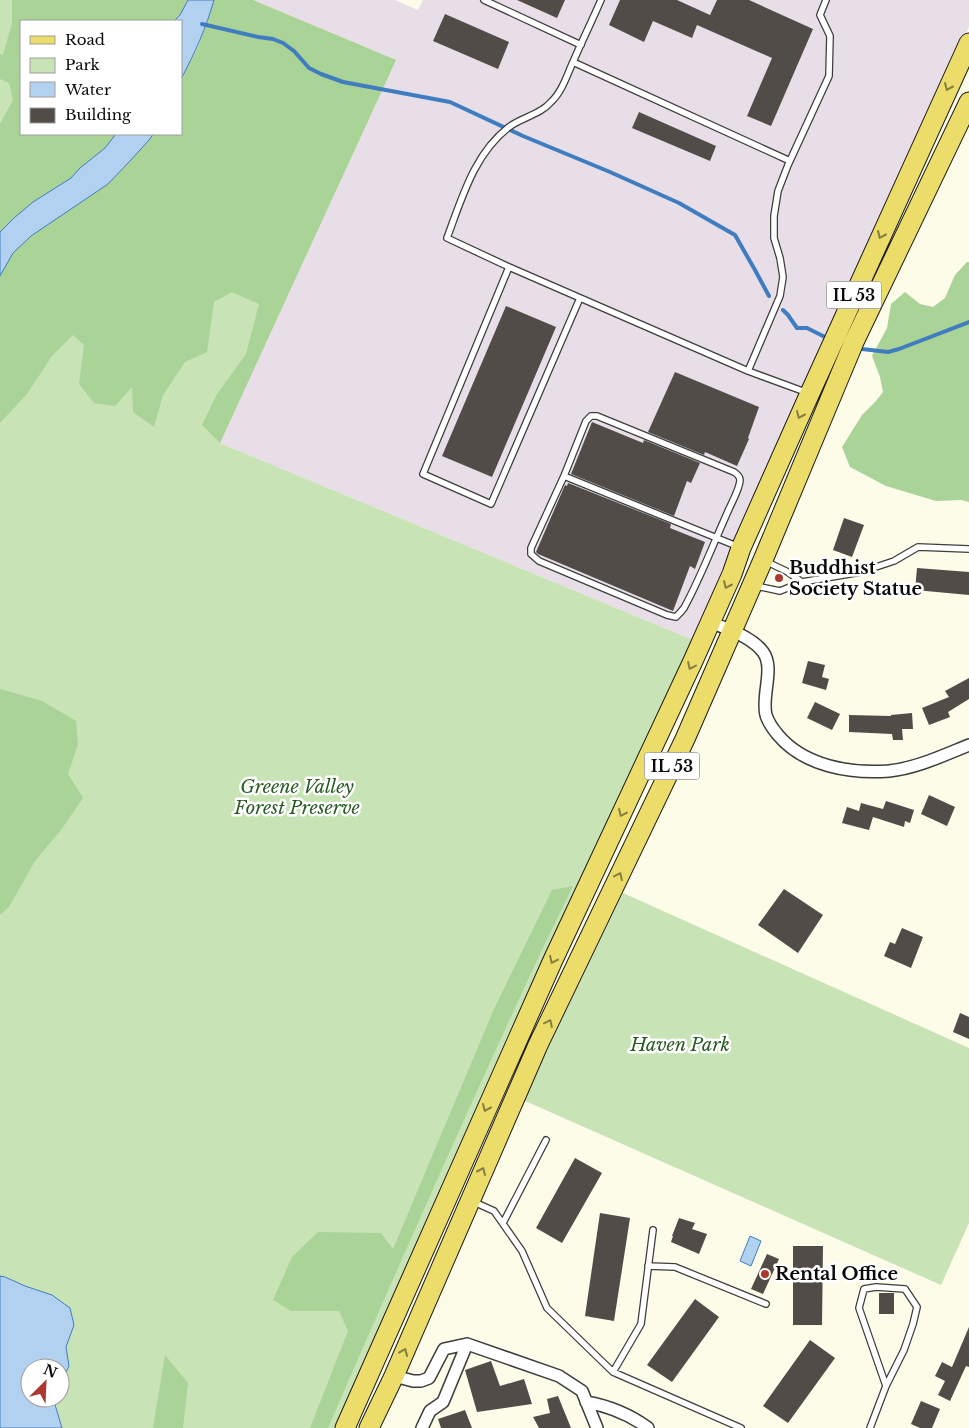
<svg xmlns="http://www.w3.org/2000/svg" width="969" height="1428" viewBox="0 0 969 1428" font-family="'Libre Baskerville',serif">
<rect width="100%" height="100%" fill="#fdfce8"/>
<path fill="#e8dee8" d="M253 0H395L418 10 423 0H969V27L693 640 220 443 396 60Z"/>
<path fill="#c8e3b6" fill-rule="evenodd" d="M0 0H253L396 60 220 443 693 640 341 1428H0ZM21 21H181V134H21ZM30 1368H60V1398H30Z
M623 893 969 1048V1223L941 1285 523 1100Z"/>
<path fill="#aad397" d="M12 0H188L180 15 174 21H21V134H116L105 148 80 168 71 178 14 218 0 232V124L13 100 9 83 0 79V54L3 55 12 23Z
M214 0H253L396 60 220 443 202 425 217 394 246 354 259 304 232 292 214 302 207 352 185 362 163 395 154 427 133 412 132 387 115 406 94 403 79 384 84 345 73 335 52 356 27 394 0 423V276L13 253 31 236 108 184 130 161 150 139 153 134H181V79L198 48Z
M967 262H969V502L961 500 936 501 886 486 850 467 842 447 862 415 876 401 883 392 880 377 872 356 887 328 891 304 905 292 920 304 933 307 945 298 955 275Z
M0 689 42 701 76 721 78 745 68 774 83 798 61 830 35 861 9 907 0 915Z
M573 886C530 973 490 1062 450 1151 409 1243 368 1335 328 1428H310L348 1331 339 1311H291L273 1300 292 1257 318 1232 381 1233 393 1249 494 1009 552 890Z
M165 1355 188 1383 183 1428H153Z"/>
<path fill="#b2d1f0" stroke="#3f7dc0" d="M188 0H214C206 28 195 53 181 79V21H174L180 15Z
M116 134H153L150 139 130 161 108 184 31 236 13 253 0 276V232L14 218 33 202 71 178 80 168 105 148Z
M750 1236 761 1241 751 1266 740 1261Z
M0 1276 5 1277 25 1286 52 1295 70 1308 74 1325 66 1347 69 1366 61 1382 60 1383V1368H30V1398H53L62 1428H0Z"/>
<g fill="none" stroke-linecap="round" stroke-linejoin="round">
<path stroke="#3f7dc0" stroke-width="4" d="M202 24 258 37 273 39 283 43 294 51 309 68 323 75
M321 74 343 82 450 102 523 136 610 172 679 203 735 235 755 270 769 296
M783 310 788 315 797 328
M797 328H807L827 338
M862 349 888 352 899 349 969 322"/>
</g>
<path fill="#514c47" d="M517 0H565L557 18Z
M620 0H677L710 15 717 0H749L813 29 771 126 747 116 772 58 697 25 692 38 653 21 644 42 609 25Z
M445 14 509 42 498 69 433 41Z
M639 112 716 146 710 161 632 128Z
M506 306 556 327 492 477 442 456Z
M675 372 759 407 748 438 749 439 737 466 705 452 704 455 648 432Z
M592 422 643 443 644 440 700 463 691 483 687 481 674 516 571 474Z
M568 483 671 524 670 528 705 542 695 569 690 566 673 611 538 554 536 552 565 485 567 486Z
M844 518 864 525 852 557 833 550Z
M917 568 969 572V595L915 590Z
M808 661 825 665 822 677 829 679 826 690 802 683Z
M969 678V699L948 712 950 717 929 725 922 708 949 697 945 691Z
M815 702 840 714 832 730 807 718Z
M912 713 913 729H902L903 740H893L892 734 849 732V715L891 716V715Z
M929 795 955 807 947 826 921 814Z
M886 801 914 810 910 823 905 821 904 827 873 817 869 830 842 823 847 807 859 811 861 803 883 809Z
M784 889 823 915 798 953 758 925Z
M902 928 923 937 911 968 884 956 890 942 895 944Z
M960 1013 969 1017V1039L953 1032Z
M575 1158 602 1173 562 1243 536 1228Z
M600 1213 630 1218 614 1321 585 1316Z
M679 1218 695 1223 692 1229 707 1234 699 1254 671 1242 673 1236H672Z
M793 1246H823L822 1325H793Z
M767 1254 779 1259 763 1294 751 1289Z
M879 1293H894V1314H879Z
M695 1299 719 1317 672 1382 647 1365Z
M969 1327V1367L966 1366 950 1401 938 1395 945 1381 935 1376 942 1362 952 1367Z
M810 1340 835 1358 788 1423 763 1406Z
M491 1361 500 1386 524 1379 532 1404 477 1412 465 1370Z
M558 1396 571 1428H539L533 1417 550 1413 547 1399Z
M921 1401 940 1409 932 1428H920L911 1424Z
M465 1410 472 1428H441L438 1419Z"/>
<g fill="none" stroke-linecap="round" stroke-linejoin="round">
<g stroke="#3d3d3d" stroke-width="8">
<path id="service" d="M484 0 581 45
M601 0C592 21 582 41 573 62 567 75 562 92 551 102 540 115 522 117 509 127 474 154 462 198 447 238L509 267 748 371 808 393
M573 62 790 161
M509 267 423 474 491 504 580 298
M748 371 780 296 783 277 780 258 774 238V216L778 191 788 165 829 76 830 36 820 15 826 0
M564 476 531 548V554L539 561 667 615 676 617C679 614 681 612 684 608 701 577 714 542 729 509 732 502 740 488 740 480 740 476 737 474 734 472L597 416H591L586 421 564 476C622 500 681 523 739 547
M802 582 861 572 894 561 918 547 969 549
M756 586 780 591 802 582 786 571 765 561
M474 1202 494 1211 522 1251 547 1308 613 1372 741 1428
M503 1223 546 1140
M648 1266 675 1267 766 1304
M613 1372 641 1324 653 1230
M870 1428 886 1386 904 1350 913 1324 917 1307 905 1289 876 1287 864 1289 859 1308 886 1386"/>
</g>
<g stroke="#3d3d3d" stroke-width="14">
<path id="minor" d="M711 622C728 630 751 636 763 652 775 668 761 696 766 715 768 722 773 729 778 735 804 766 850 774 889 771 917 768 944 755 969 745
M394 1376 413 1381H421L429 1378 444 1349 467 1344 559 1376 582 1391 597 1428
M586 1402C609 1406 629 1414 648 1428
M422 1428 430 1411 443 1402 467 1344"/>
</g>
<g stroke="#1b1b1b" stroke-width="21">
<path id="primary" d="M345 1428 553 960 693 661 732 574 741 548 810 393 969 43
M369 1428 394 1376 538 1045 685 739 763 560 854 342 969 102"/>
</g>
<use href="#service" stroke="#fff" stroke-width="5.5"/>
<use href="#minor" stroke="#fff" stroke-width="11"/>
<use href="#primary" stroke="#ecdc69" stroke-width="19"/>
</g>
<defs><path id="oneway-chevron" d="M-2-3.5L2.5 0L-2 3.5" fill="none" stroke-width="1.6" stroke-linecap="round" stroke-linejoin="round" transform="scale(1.25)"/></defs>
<g stroke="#867e3e">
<use href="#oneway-chevron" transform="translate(948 87) rotate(114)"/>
<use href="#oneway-chevron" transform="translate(881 235) rotate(114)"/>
<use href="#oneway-chevron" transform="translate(800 415) rotate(114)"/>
<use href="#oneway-chevron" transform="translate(727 585) rotate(114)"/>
<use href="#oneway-chevron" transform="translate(691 666) rotate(115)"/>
<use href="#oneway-chevron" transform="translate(622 813) rotate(115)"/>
<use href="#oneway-chevron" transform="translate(619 876) rotate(-65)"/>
<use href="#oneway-chevron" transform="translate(553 960) rotate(115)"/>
<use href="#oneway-chevron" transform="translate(549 1023) rotate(-64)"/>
<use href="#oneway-chevron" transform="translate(486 1108) rotate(114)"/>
<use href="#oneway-chevron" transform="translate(482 1171) rotate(-66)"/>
<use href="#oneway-chevron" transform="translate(404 1352) rotate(-67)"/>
</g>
<g fill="#ac392f" stroke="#fff" stroke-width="2">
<circle cx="779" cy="578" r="5"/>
<circle cx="765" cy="1274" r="5"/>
</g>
<g text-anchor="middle" stroke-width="5" stroke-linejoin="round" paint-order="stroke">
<g fill="#fff" stroke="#545454" stroke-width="1">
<rect x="826.5" y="281.5" width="55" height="27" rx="4"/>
<rect x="644.5" y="752.5" width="55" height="27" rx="4"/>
</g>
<g font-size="16" font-weight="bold" fill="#0a0a0a">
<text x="854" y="301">IL 53</text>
<text x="672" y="772">IL 53</text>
</g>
<g font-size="18" font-weight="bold" fill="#0a0a0a" stroke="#fff" text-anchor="start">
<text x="789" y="574">Buddhist<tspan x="789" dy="21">Society Statue</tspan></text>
<text x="775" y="1280">Rental Office</text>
</g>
<g font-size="18" font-style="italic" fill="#265a21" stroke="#fff">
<text x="297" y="793">Greene Valley<tspan x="297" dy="21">Forest Preserve</tspan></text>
<text x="680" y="1051">Haven Park</text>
</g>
</g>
<rect x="20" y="20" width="162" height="115" fill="#ffffff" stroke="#9d9d9d"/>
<rect x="30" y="36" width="25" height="8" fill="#ecdc69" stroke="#9d9d9d"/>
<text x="65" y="45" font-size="15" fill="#0a0a0a">Road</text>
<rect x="30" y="58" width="25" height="15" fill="#c8e3b6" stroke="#9d9d9d"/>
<text x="65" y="70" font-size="15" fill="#0a0a0a">Park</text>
<rect x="30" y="82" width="25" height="15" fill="#b2d1f0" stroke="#9d9d9d"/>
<text x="65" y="95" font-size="15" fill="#0a0a0a">Water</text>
<rect x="30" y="108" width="25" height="15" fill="#514c47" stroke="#9d9d9d"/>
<text x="65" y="120" font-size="15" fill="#0a0a0a">Building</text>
<g transform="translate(45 1383) rotate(24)"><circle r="24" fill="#ffffff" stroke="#9d9d9d"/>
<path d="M0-4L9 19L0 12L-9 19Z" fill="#ac392f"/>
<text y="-8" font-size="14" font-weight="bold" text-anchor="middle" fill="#0a0a0a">N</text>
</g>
</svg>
